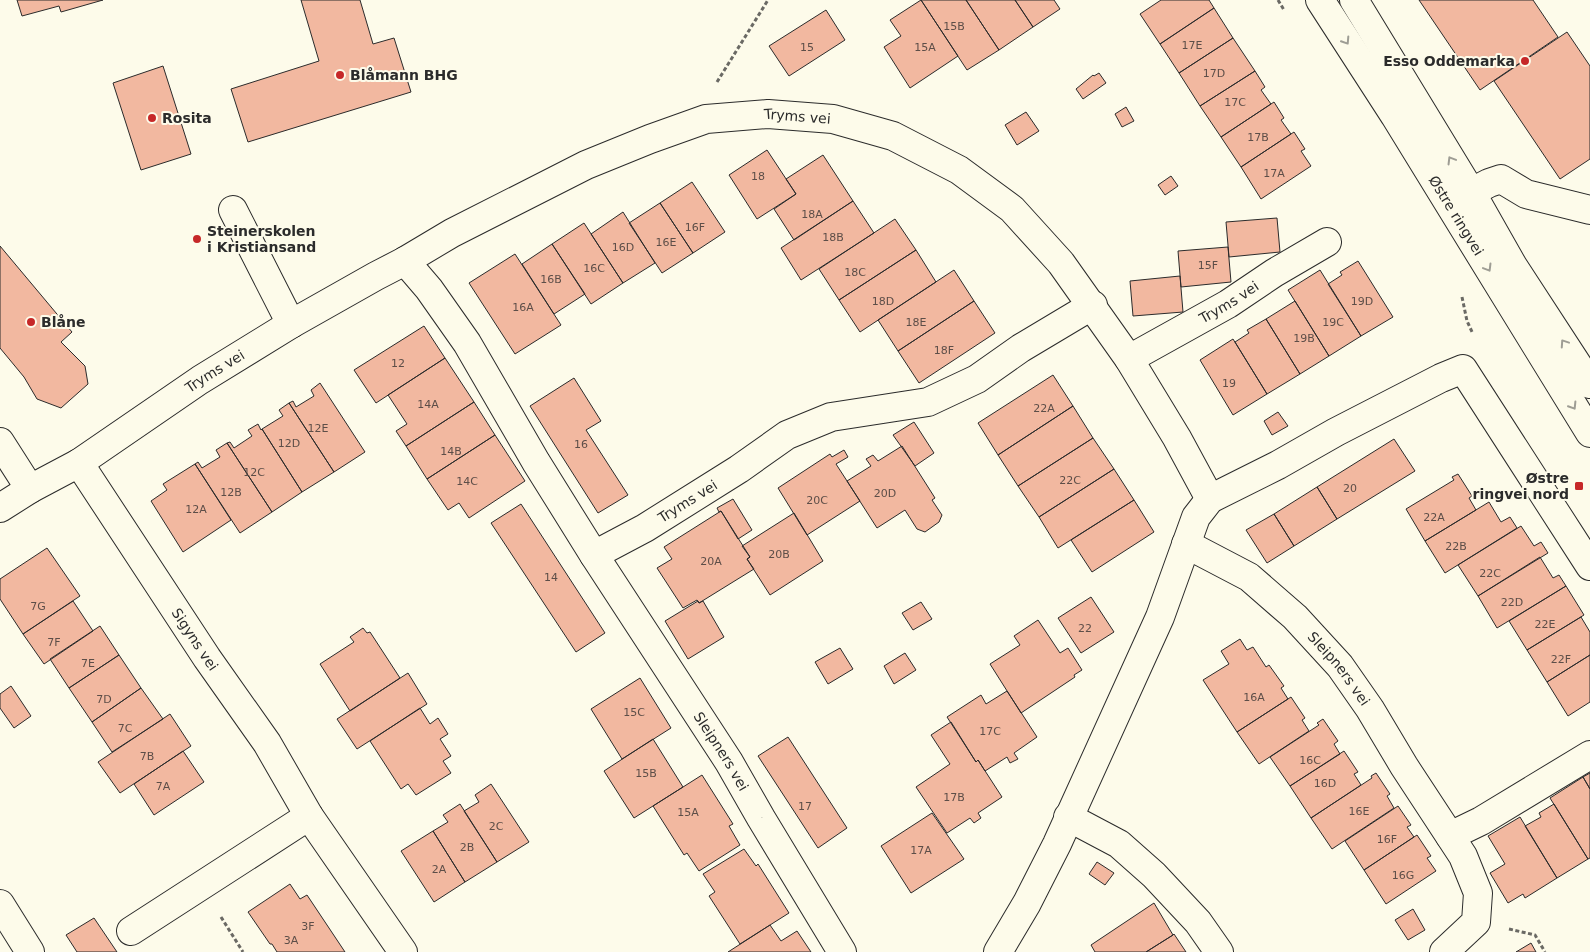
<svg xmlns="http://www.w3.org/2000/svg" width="1590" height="952" viewBox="0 0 1590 952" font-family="'DejaVu Sans',sans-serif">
<rect width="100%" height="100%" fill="#fdfbea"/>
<path fill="#f2b8a0" stroke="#2b2b2b" d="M17 0H103L61 12 59 6 22 16Z
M301 0H360L373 44 394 38 411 92 248 142 231 89 319 61Z
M921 0H966L999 50 967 70Z
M921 0 958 56 910 88 884 47 901 36 890 20Z
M966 0H1015L1033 27 999 50Z
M1015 0H1054L1060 9 1033 27Z
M1161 0H1209L1214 8 1160 44 1140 14Z
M1419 0H1533L1558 37 1480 90Z
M1214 8 1233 38 1179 73 1160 44Z
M826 10 845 40 789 76 769 46Z
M1567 32 1590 66V159L1560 179 1494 81Z
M1233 38 1255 71 1200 106 1179 73Z
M163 66 191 154 141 170 113 83Z
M1255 71 1265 87 1261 90 1271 104 1221 137 1200 106Z
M1099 73 1106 83 1083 99 1076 89 1093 75 1094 76Z
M1274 102 1284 118 1281 120 1291 134 1241 167 1221 137Z
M1126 107 1134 121 1122 127 1115 114Z
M1026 112 1039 131 1017 145 1005 125Z
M1294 132 1305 149 1301 151 1311 166 1261 199 1241 167Z
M767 150 796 194 757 219 729 175Z
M823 155 853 201 794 240 774 209 796 194 786 179Z
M1171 176 1178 186 1165 195 1158 185Z
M692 182 725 232 693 253 660 203Z
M853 201 874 233 801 280 781 248Z
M660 203 693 253 662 273 629 223Z
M623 212 655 263 623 283 591 234Z
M1277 218 1280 252 1229 257 1226 222Z
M895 219 916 250 839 300 819 269Z
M584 223 623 283 591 304 552 244Z
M552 244 585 294 554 314 522 264Z
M0 246 72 332 61 342 85 366 88 384 61 408 37 399 24 377 0 348Z
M1228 247 1231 282 1181 287 1178 251Z
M916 250 936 282 860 332 839 300Z
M515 254 561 325 515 354 469 283Z
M1358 261 1393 317 1361 336 1328 284 1342 275 1340 272Z
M954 270 974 301 898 351 878 320Z
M1320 270 1361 336 1329 356 1288 290Z
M1180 276 1183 312 1133 316 1130 281Z
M974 301 995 333 919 383 898 351Z
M1295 301 1329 356 1300 374 1266 319Z
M1266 319 1300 374 1267 394 1235 342 1249 333 1247 330Z
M424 326 445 358 376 403 354 370Z
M1233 339 1267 394 1233 415 1200 360Z
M445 358 474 402 406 446 396 431 407 424 388 395Z
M1053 375 1073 406 998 455 978 423Z
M574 378 601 421 586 430 628 495 598 513 530 406Z
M320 383 365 452 334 472 289 403 293 401 296 407 314 396 311 390Z
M474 402 495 435 427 479 406 446Z
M289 403 334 472 302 492 262 429 283 416 279 410Z
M1073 406 1093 438 1018 486 998 455Z
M1278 412 1288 426 1272 435 1264 421Z
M914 422 934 453 915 466 893 435Z
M258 424 261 430 262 429 302 492 272 512 227 443 230 442 234 448 252 436 248 430Z
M495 435 525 481 469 518 459 503 448 510 427 479Z
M1093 438 1114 469 1039 517 1018 486Z
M1394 439 1415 471 1337 519 1317 487Z
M227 443 272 512 240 533 195 464 198 462 202 468 220 457 216 450Z
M902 446 935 498 932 500 942 515 939 522 925 532 917 529 905 510 877 528 847 481 871 466 866 459 873 455 878 461Z
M844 450 848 457 836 464 860 501 807 535 778 488 830 454 832 457Z
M195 464 231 520 183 552 151 501 167 490 163 484Z
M1114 469 1134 500 1058 548 1039 517Z
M1458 474 1472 496 1469 498 1476 510 1425 541 1406 509 1454 480 1452 477Z
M1317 487 1337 519 1294 546 1274 514Z
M733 499 752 530 738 539 721 511 719 512 717 508Z
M1134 500 1154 532 1092 572 1071 540Z
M1489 502 1501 522 1510 517 1517 528 1445 573 1425 541Z
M521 504 605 633 576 652 491 523Z
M721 511 750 557 747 559 754 569 699 603 697 600 683 608 657 568 672 559 664 547Z
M794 513 823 561 770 595 747 559 750 557 742 546Z
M1274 514 1294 546 1267 563 1246 530Z
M1521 526 1534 546 1541 542 1548 553 1478 596 1458 565Z
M47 548 80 596 23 634 0 599V579Z
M1540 557 1553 578 1559 575 1566 586 1497 628 1478 596Z
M1566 586 1584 615 1527 650 1509 621Z
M1091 597 1114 632 1081 653 1058 618Z
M73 601 93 631 44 664 23 634Z
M698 601 699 603 703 601 724 637 688 659 665 621Z
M921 602 932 619 913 630 902 613Z
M1581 617 1590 632V655L1547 682 1527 650Z
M1038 620 1060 653 1068 648 1082 670 1074 675 1075 677 1021 713 990 664 1020 645 1014 636Z
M100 626 119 655 69 688 50 659Z
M363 628 367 633 370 632 400 678 350 711 320 664 354 642 350 637Z
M1240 639 1247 650 1253 647 1266 667 1269 665 1284 686 1281 688 1288 699 1237 732 1203 680 1229 664 1221 651Z
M840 648 853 669 828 684 815 662Z
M905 653 916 670 894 684 884 666Z
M119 655 141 688 92 722 69 688Z
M1590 655V702L1568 716 1547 682Z
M408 673 427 704 357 749 337 719Z
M640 678 671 728 622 759 591 709Z
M11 686 31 716 14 728 0 708V694Z
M141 688 163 719 112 752 92 722Z
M1007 691 1037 737 1014 753 1018 759 1010 763 1007 757 985 771 978 760 976 762 947 717 981 695 986 704Z
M1291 697 1305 718 1302 720 1309 731 1259 764 1237 732Z
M420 708 430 724 438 718 448 734 440 739 451 756 443 761 451 773 416 795 408 784 401 789 370 741Z
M170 714 191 746 120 793 98 762Z
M1323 719 1338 741 1334 744 1340 754 1290 786 1270 757 1319 725 1317 723Z
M951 722 976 762 978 760 1002 797 978 813 981 818 974 823 970 818 947 833 916 787 950 764 931 735Z
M788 737 847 828 818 848 758 756Z
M653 739 683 787 634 818 604 771Z
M183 751 204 782 154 815 134 784Z
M1344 751 1358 772 1354 774 1361 785 1311 818 1290 786Z
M1376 773 1390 794 1387 796 1394 808 1332 849 1311 818 1372 778 1371 776Z
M1590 773V789L1583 777Z
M702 775 733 824 729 826 740 845 699 871 687 853 684 855 653 806Z
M1583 777 1590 789V858L1588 859 1550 798Z
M491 784 529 842 497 862 464 811 479 802 475 795Z
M460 804 497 862 465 882 433 831 448 822 443 815Z
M1554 804 1588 859 1557 878 1525 826 1541 817 1539 813Z
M1398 806 1411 825 1407 827 1414 837 1364 870 1345 841Z
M932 813 964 859 911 893 881 846Z
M1520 817 1557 878 1525 898 1523 894 1508 903 1490 873 1505 864 1488 836Z
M433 831 465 882 434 902 401 851Z
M1417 835 1431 856 1427 858 1436 871 1386 904 1364 870Z
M744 849 756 866 758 864 789 913 740 944 709 896 715 892 703 874Z
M1097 862 1114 873 1105 885 1089 874Z
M290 884 300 899 307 895 345 952H277L272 944H270L248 912Z
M1154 903 1173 935 1146 952H1095L1091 945Z
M1413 909 1425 930 1408 940 1395 920Z
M94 918 117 952H77L66 935Z
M770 925 781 941 797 931 811 952H728Z
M1174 934 1186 952H1146L1173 935Z
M1531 943 1536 952H1516Z"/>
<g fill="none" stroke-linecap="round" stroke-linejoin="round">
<g stroke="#2b2b2b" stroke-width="30">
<g id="minor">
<path d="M1451 203 1489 183 1501 179 1526 194 1590 210"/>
<path d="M233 210 291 324"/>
<path id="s1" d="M405 261 429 289 467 343 536 462 594 555 729 762 761 818 842 952"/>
<path id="s2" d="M1129 359 1228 304 1274 273 1327 242"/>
<path d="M0 442 30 489"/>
<path id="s3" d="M79 463 207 658 267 743 309 816 403 952"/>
<path id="s4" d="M0 508 30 489 79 463 200 380 291 324 376 276 405 261 452 233 586 165 650 139 706 119 768 114 833 119 893 136 959 170 1012 209 1061 263 1129 359 1177 438 1210 499"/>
<path id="s5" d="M1186 544 1249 577 1295 617 1340 666 1370 709 1404 766 1463 856 1478 893 1476 922 1444 952"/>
<path id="s6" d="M594 555 645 528 739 469 787 435 831 417 928 402 977 379 1021 348 1093 305"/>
<path d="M1068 817 1119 844 1154 875 1198 922 1219 952"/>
<path d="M1450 836 1481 821 1590 755"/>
<path d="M0 904 30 952"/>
<path d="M131 931 309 816"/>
<path d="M998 952 1027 903 1057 844 1160 617 1196 517 1210 499 1278 465 1336 432 1441 378 1463 369 1590 566"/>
</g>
</g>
<g stroke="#2b2b2b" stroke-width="30">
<g id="major">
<path id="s7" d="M1320 0 1395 116 1590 433"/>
<path d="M1354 0 1471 192 1513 266 1590 384"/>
</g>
</g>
<path stroke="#6a6964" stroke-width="3" stroke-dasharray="4 2.5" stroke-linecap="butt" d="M1278 0 1284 10
M717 82 768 0
M1462 297 1467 321 1473 334
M221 917 243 952
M1509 929 1535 935 1545 952"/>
<use href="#minor" stroke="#fdfbea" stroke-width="28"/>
<use href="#major" stroke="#fdfbea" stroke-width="28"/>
</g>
<defs><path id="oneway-chevron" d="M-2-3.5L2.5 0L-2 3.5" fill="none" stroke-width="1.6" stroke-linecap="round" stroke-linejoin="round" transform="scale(1.25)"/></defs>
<g stroke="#9e9d94">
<use href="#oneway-chevron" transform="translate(1346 41) rotate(57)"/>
<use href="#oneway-chevron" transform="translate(1451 160) rotate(-121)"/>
<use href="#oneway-chevron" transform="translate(1488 268) rotate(59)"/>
<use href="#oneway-chevron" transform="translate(1564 343) rotate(-124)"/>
<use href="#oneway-chevron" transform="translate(1573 406) rotate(58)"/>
</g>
<g fill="#c62828" stroke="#fdfbea" stroke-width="2">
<circle cx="1525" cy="61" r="5"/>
<circle cx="340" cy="75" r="5"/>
<circle cx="152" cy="118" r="5"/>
<circle cx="197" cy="239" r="5"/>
<circle cx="31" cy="322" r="5"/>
<rect x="1574" y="481" width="10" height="10" rx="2.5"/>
</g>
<g text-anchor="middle" stroke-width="4" stroke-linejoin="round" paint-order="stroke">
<g font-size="11" fill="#5d4e48">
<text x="954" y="30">15B</text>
<text x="1192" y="49">17E</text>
<text x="807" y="51">15</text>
<text x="925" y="51">15A</text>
<text x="1214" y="77">17D</text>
<text x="1235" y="106">17C</text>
<text x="1258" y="141">17B</text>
<text x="1274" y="177">17A</text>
<text x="758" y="180">18</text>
<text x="812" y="218">18A</text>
<text x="695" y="231">16F</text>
<text x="833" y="241">18B</text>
<text x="666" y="246">16E</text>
<text x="623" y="251">16D</text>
<text x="1208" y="269">15F</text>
<text x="594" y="272">16C</text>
<text x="855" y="276">18C</text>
<text x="551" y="283">16B</text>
<text x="883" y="305">18D</text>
<text x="1362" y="305">19D</text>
<text x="523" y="311">16A</text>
<text x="916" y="326">18E</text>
<text x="1333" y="326">19C</text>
<text x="1304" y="342">19B</text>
<text x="944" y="354">18F</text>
<text x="398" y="367">12</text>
<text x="1229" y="387">19</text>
<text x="428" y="408">14A</text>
<text x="1044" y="412">22A</text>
<text x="318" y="432">12E</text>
<text x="289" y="447">12D</text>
<text x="581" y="448">16</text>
<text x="451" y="455">14B</text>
<text x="254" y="476">12C</text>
<text x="1070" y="484">22C</text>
<text x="467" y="485">14C</text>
<text x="1350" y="492">20</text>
<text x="231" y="496">12B</text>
<text x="885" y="497">20D</text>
<text x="817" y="504">20C</text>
<text x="196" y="513">12A</text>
<text x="1434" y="521">22A</text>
<text x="1456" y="550">22B</text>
<text x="779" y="558">20B</text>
<text x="711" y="565">20A</text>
<text x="1490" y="577">22C</text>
<text x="551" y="581">14</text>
<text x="1512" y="606">22D</text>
<text x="38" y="610">7G</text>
<text x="1545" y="628">22E</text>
<text x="1085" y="632">22</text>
<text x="54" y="646">7F</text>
<text x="1561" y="663">22F</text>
<text x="88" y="667">7E</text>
<text x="1254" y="701">16A</text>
<text x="104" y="703">7D</text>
<text x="634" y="716">15C</text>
<text x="125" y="732">7C</text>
<text x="990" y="735">17C</text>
<text x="147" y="760">7B</text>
<text x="1310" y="764">16C</text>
<text x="646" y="777">15B</text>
<text x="1325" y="787">16D</text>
<text x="163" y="790">7A</text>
<text x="954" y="801">17B</text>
<text x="805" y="810">17</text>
<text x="1359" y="815">16E</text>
<text x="688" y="816">15A</text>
<text x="496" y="830">2C</text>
<text x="1387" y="843">16F</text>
<text x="467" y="851">2B</text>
<text x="921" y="854">17A</text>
<text x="439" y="873">2A</text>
<text x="1403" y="879">16G</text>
<text x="308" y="930">3F</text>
<text x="291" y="944">3A</text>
</g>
<g font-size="14" font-weight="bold" fill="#2b2b2b" stroke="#fdfbea" text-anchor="start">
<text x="1515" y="66" text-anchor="end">Esso Oddemarka</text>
<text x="350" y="80">Blåmann BHG</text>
<text x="162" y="123">Rosita</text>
<text x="207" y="236">Steinerskolen<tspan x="207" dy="16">i Kristiansand</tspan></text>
<text x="41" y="327">Blåne</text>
<text x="1569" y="483" text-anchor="end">Østre<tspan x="1569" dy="16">ringvei nord</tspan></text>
</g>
<g font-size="14" fill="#2b2b2b" stroke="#fdfbea">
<text dy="5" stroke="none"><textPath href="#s4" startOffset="900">Tryms vei</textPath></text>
<text dy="5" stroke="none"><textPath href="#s7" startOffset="255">Østre ringvei</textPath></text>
<text dy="5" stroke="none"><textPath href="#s2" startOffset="115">Tryms vei</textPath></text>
<text dy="5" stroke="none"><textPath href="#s4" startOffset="255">Tryms vei</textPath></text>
<text dy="5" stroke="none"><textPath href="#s6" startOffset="108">Tryms vei</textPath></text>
<text dy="5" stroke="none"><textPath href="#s3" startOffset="211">Sigyns vei</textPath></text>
<text dy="5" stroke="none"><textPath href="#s5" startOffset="200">Sleipners vei</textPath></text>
<text dy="5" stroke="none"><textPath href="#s1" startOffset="584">Sleipners vei</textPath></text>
</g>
</g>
</svg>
